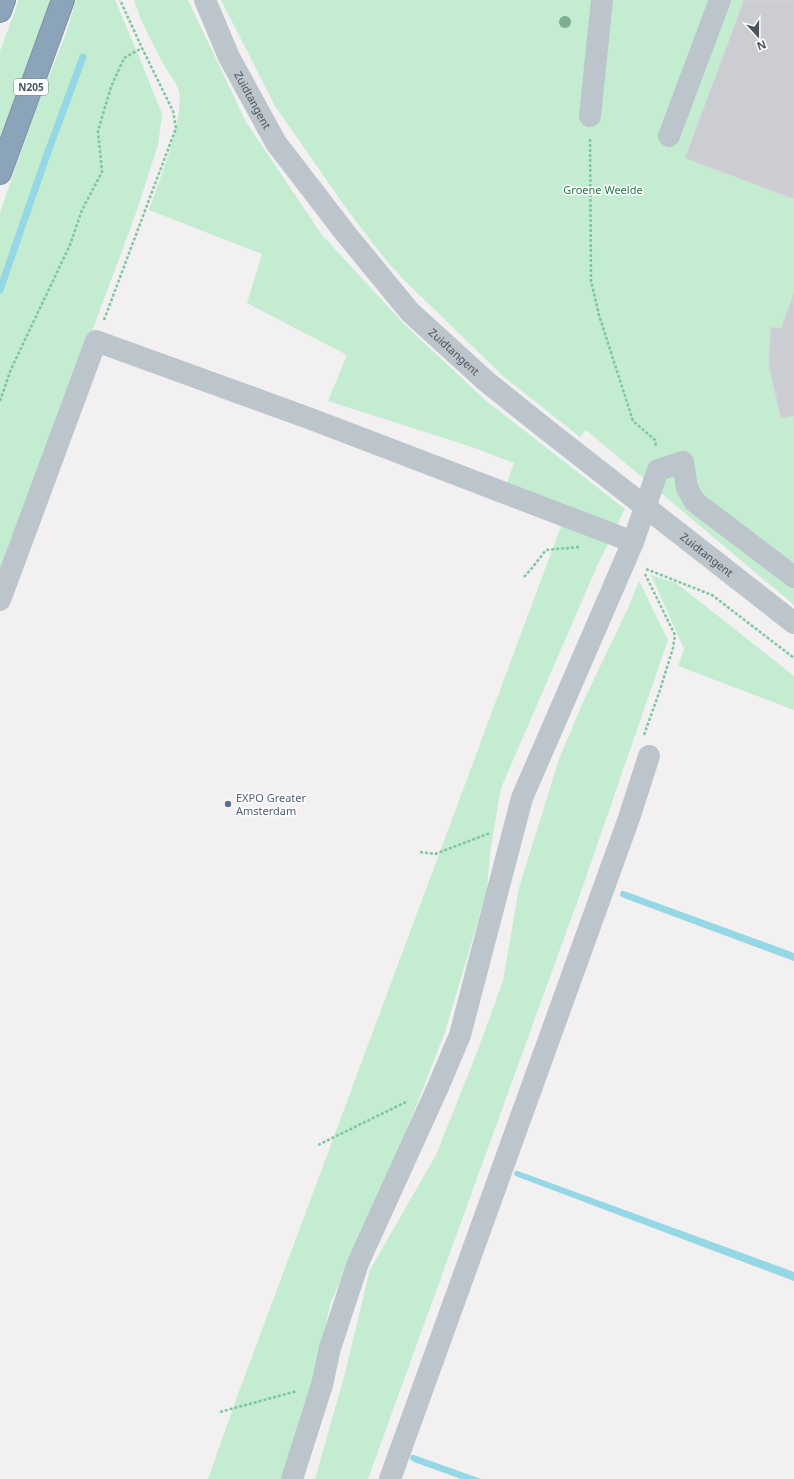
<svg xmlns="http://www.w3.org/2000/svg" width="794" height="1479" viewBox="0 0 794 1479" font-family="'Noto Sans',sans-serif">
<rect width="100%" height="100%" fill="#f2f0f0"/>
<path fill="#c3ecd1" d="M19 0H51L0 143V51Z
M76 0H115L138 54 162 114 158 145 136 213 0 578V213L34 114 67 31Z
M134 0H188L246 122 322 235 404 324 485 400 625 509 597 566 501 788 490 853 487 890 445 1032 397 1155 330 1304 314 1384 281 1479H208L237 1397 566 513 505 489 514 463 472 447 328 401 347 355 247 303 262 254 149 210C158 184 187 112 178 88 175 81 169 74 165 67 154 46 141 23 134 0Z
M221 0H794V605L586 430 580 437 503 376 405 281 385 259 346 208 275 106Z
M651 575 676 583 794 676V710L678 666 684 649Z
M639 581 668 640 584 883 368 1479H315L344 1377 370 1270 436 1155 479 1047 503 981 519 888 559 759 584 700 628 608Z"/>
<path fill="#94d7e5" d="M621 891H624L794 953V961L624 898 620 896Z
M515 1171H518L794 1272V1281L518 1177 514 1175Z
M411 1455H414L481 1479H461L414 1462 410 1459Z"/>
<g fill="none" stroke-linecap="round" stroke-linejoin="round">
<path stroke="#94d7e5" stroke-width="7" d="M0 290 45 160 83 57"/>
</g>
<path fill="#cbcdd2" stroke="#d5d7db" d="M744 0H794V199L685 158Z
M794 293V416L781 418 769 367V352L771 327 781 328Z"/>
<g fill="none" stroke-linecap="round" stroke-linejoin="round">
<g stroke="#7790a6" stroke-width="24">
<path id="highway" d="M0 11 4 0
M0 173 63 0"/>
</g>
<path stroke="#7dc7a0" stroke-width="2.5" stroke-dasharray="3 2" stroke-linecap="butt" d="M590 139 591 281 599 315 633 421 655 440 656 447
M104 320 176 128 173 111 142 48 120 0
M0 401 11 369 70 245 82 210 102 172 98 131 111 87 124 58 142 48
M646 569 712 595 794 658
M524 577 532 568 546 550 579 547
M644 735 660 690 673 648 675 635 645 574
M420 852 435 854 490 833
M318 1145 406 1102
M220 1412 297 1391"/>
<g stroke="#bdc5cc" stroke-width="22">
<path id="s1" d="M205 0 229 57 276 143 346 234 410 312 487 382 547 430 794 623"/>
<path d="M590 116 602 0"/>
<path d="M669 136 720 0"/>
<path d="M0 600 96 341 311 419 633 542"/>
<path d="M292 1479 322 1385 330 1348 358 1263 438 1087 460 1035 522 798 633 542 658 470 683 462 687 488 695 502 794 577"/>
<path d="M390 1479 629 818 649 756"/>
</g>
<use href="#highway" stroke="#8ca4ba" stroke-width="22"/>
</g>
<circle fill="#7eae94" cx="565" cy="22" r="6"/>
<circle fill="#5c6f8a" stroke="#fff" stroke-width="1.5" cx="228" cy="804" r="4"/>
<g text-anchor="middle" stroke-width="3" stroke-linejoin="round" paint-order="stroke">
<rect fill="#fff" stroke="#80878d" stroke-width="1" x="14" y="79" width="34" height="16" rx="3"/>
<g font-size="10" font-weight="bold" fill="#4a545c">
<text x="31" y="91">N205</text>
</g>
<g font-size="11" fill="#4a545c" stroke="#fff">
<text dy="4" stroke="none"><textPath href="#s1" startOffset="111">Zuidtangent</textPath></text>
<text dy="4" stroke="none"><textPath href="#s1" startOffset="435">Zuidtangent</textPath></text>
<text dy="4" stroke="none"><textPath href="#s1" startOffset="759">Zuidtangent</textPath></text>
</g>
<g font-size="11" fill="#1f7848" stroke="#fff">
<text x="603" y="194">Groene Weelde</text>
</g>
<g font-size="11" fill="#4e5e75" stroke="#fff" text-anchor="start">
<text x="236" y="802">EXPO Greater<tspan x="236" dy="13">Amsterdam</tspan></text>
</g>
</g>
<g transform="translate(758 36) rotate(159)" stroke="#ffffff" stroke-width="3" paint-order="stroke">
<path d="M0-3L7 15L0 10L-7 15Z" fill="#4a545c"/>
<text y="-6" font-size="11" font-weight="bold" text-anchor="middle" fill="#4a545c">N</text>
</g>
</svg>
